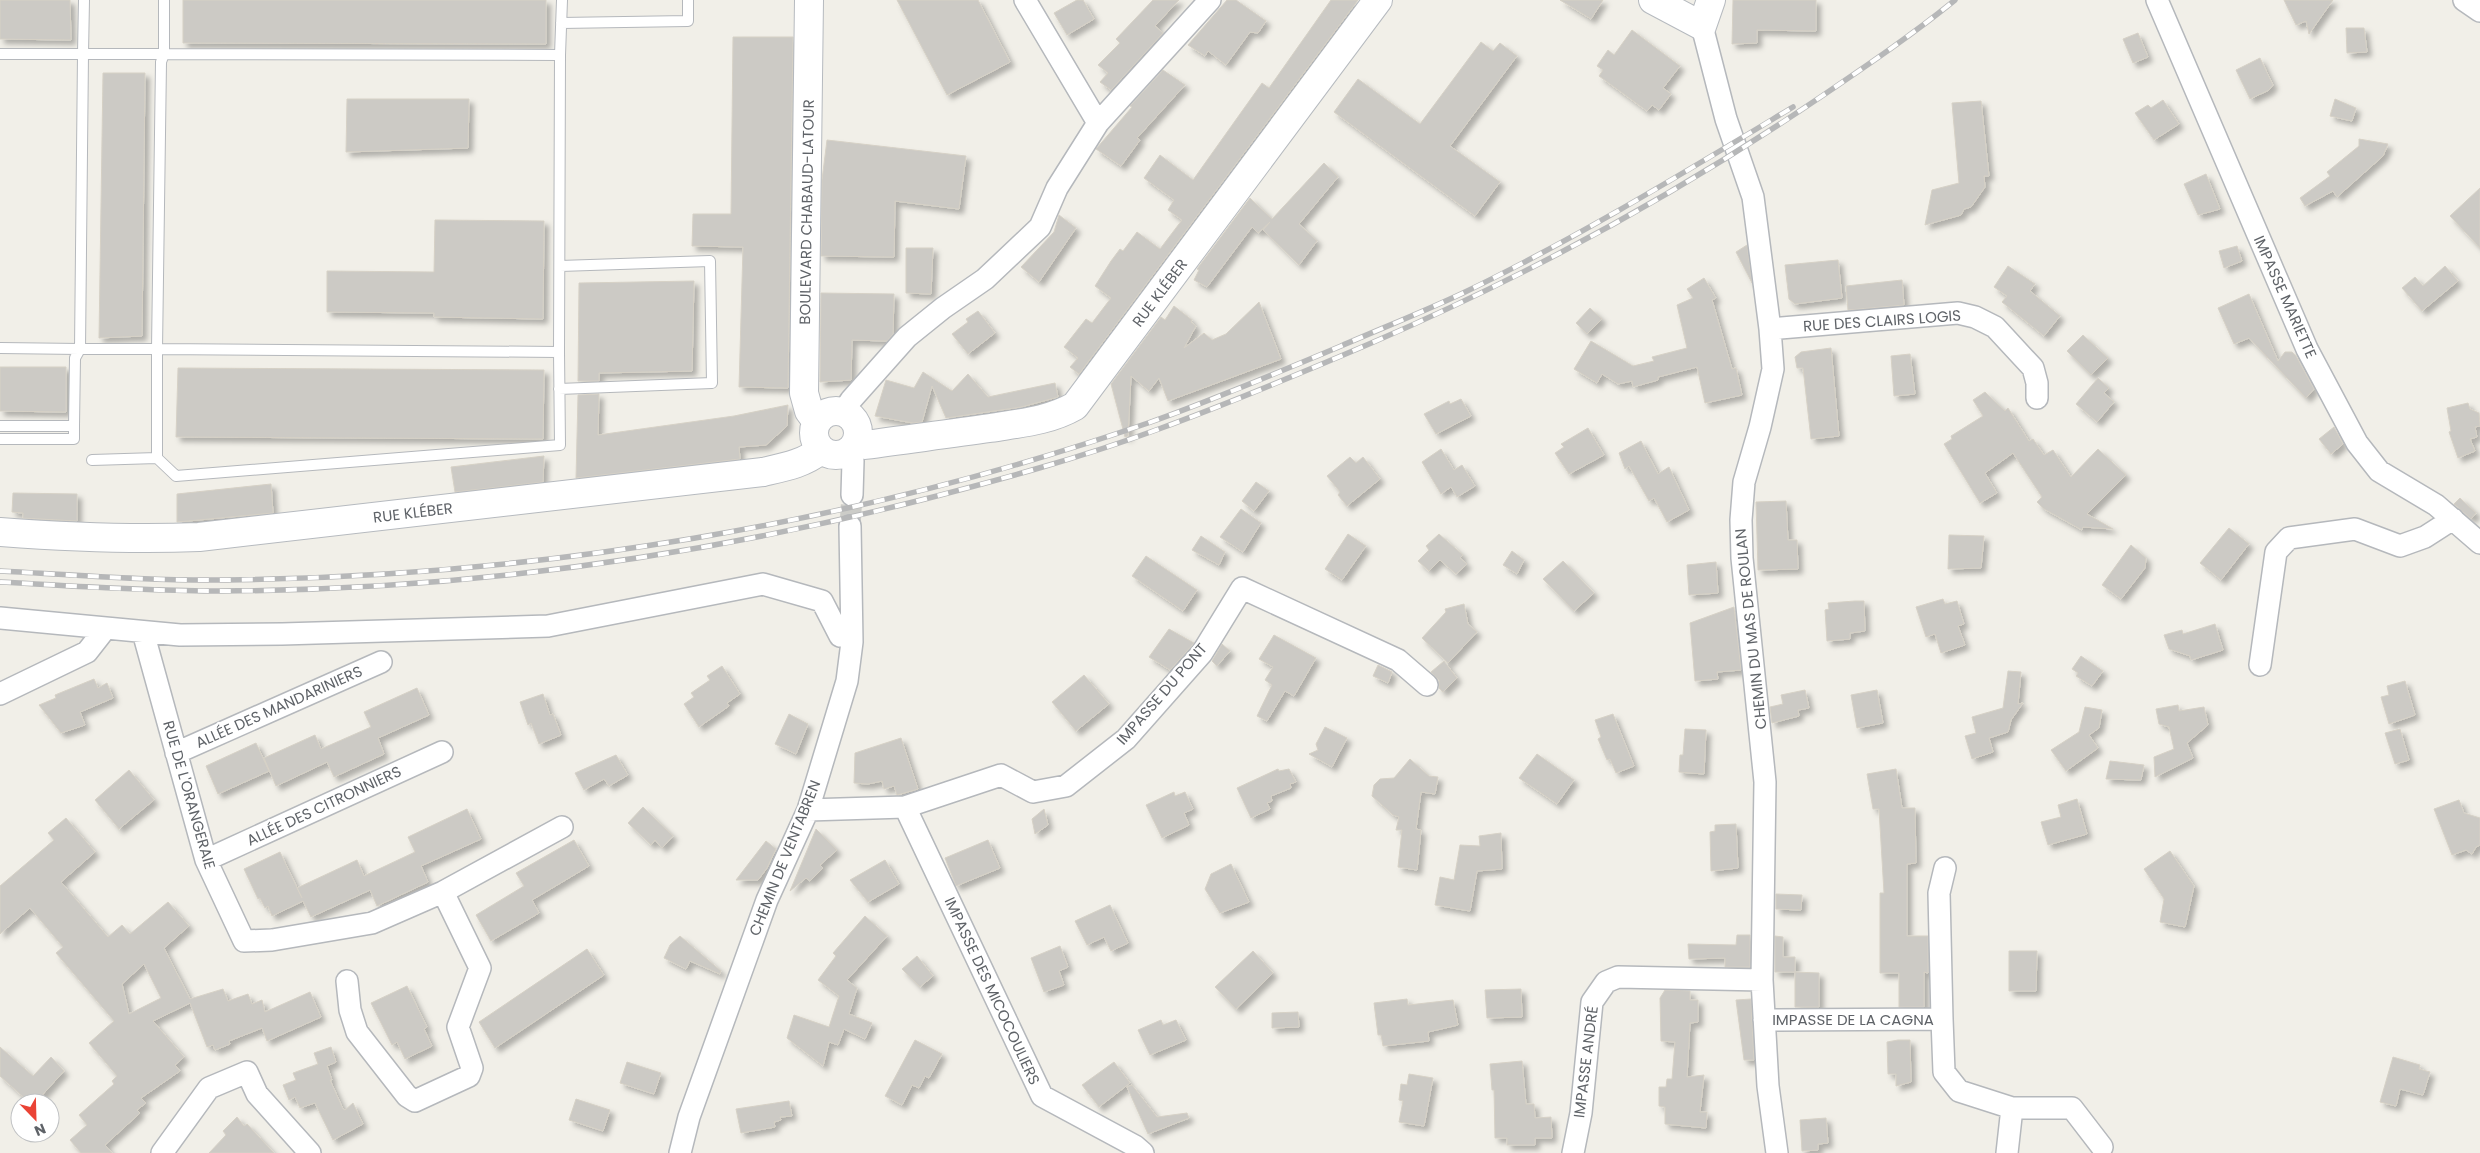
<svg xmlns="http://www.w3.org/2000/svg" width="2480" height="1153" viewBox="0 0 2480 1153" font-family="Poppins,sans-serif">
<defs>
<filter id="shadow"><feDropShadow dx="4.5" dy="4.5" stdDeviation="2.5" flood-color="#0004"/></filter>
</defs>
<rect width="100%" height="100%" fill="#f1efe8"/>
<path fill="#cccac5" stroke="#d6d1c6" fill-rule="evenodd" filter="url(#shadow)" d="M0 0H70L71 40 0 39Z
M183 0H546V44L183 43Z
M897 0H978L1010 62 947 95Z
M1077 0H1083L1094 19 1067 35 1054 13Z
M1153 0H1179L1155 26 1163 33 1111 90 1100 82 1108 73 1098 65 1120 43 1116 39Z
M1227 0H1236L1266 21 1258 33 1250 32 1226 65 1208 51 1205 56 1188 45Z
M1331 0H1358L1079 374 1070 367 1078 358 1064 347 1086 319 1092 323 1111 298 1095 286 1111 261 1120 249 1123 251 1137 232 1160 249 1182 220 1168 210 1174 200 1144 178 1160 155 1193 180 1262 83 1269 88Z
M1560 0H1603L1591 19Z
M1733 0H1816V31L1757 30V43L1732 44Z
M2284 0H2333L2309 34 2306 21 2296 25Z
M2346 28H2364L2367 52 2347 53Z
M1632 30 1680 66 1663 88 1671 94 1659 110 1652 105 1647 111 1599 76 1603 70 1597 66 1608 50 1614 55Z
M2138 33 2148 57 2133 63 2123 39Z
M733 37H793L788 388 739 387 743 247 692 246 693 214H731Z
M1481 42 1493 51 1500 43 1517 56 1450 146 1500 182 1475 216 1334 112 1358 79 1420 124Z
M2260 58 2273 85 2269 90 2250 99 2236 70Z
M1163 70 1185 85 1137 138 1140 140 1121 166 1096 149 1132 107 1130 106Z
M103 73H145L142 336 99 338Z
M347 99H469L468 148 346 152Z
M2335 99 2356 108 2352 121 2330 116Z
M2163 100 2179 124 2154 140 2135 113 2148 105 2151 108Z
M1981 101 1989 176H1984L1985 187 1971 207 1964 209 1961 215 1925 225 1932 190 1959 183 1952 103Z
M2359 139 2388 144 2383 156 2337 197 2333 191 2305 206 2300 198 2330 176 2327 172 2359 146Z
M827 140 966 156 959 209 895 201 894 257 821 256 822 180Z
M1324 163 1338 177 1299 224 1317 241 1299 265 1263 230 1270 222 1258 233 1252 227 1207 287 1194 280 1199 270 1197 269 1250 198 1272 219Z
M2206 174 2220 209 2198 215 2184 184Z
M2480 188V248L2450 216Z
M1059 215 1076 228 1039 282 1021 267 1054 232Z
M435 220 544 221 543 319 434 317V313L327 312V271L434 272Z
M1747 245 1752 283 1736 252Z
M2237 246 2242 261 2224 268 2219 251Z
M906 248H933L931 294 906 293Z
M1838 260 1842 298 1795 304 1789 299 1785 265Z
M2008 266 2035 284 2030 291 2060 316 2044 336 2002 302 2007 296 1994 287Z
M2445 266 2458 281 2422 311 2402 288 2415 277 2423 286Z
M1704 278 1716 298 1712 300 1732 369 1736 368 1742 395 1705 403 1697 367 1658 377V380L1633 387 1632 381 1618 384 1602 374 1597 383 1574 369 1591 341 1633 366 1654 361 1652 357 1687 348 1677 305 1693 298 1687 289Z
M1902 280 1904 305 1848 310 1846 286Z
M694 281 692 371 599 373V381H578L579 283Z
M821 293 894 294 893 334 887 341 852 340 851 380 820 382Z
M2249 294 2278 361 2285 352H2292L2296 356 2314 389 2306 398 2249 338 2234 344 2218 308Z
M1259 302 1281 359 1168 401 1159 378 1149 391 1131 376 1128 436 1125 437 1111 384 1161 317 1165 320 1174 306 1192 320 1191 322 1196 326 1184 348 1204 333 1212 340 1226 334Z
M1590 308 1602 319 1587 334 1576 323Z
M978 311 995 333 968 354 952 334 968 322 966 319Z
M2083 335 2108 358 2091 375 2067 351Z
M1831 348 1839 436 1811 439 1803 368H1797L1795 357 1801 352Z
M1910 354 1915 394 1894 396 1891 356Z
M0 367H66V412L0 411Z
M178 368 544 370 543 439 176 437Z
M923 372 952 391 968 374 988 397 1055 383 1058 397 1021 407 946 418 932 386 922 422 913 423 875 416 886 380 914 388Z
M2098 378 2109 388 2104 393 2114 402 2097 422 2076 404Z
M1985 392 2005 411 2008 408 2029 441 2033 439 2044 455 2053 450 2071 477 2098 449 2126 475 2087 514 2113 529 2083 527 2082 530 2044 509 2037 502 2042 497 2013 453 1985 473 1997 493 1980 503 1944 444 1952 439 1951 436 1983 416 1973 400Z
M599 394 598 435 734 416 788 405 787 426 766 445 739 447 740 459 576 478 578 395Z
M1461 399 1471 416 1436 434 1424 414 1449 401 1450 404Z
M2468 403 2470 409 2479 413 2480 426 2475 427 2477 437 2470 439 2475 451 2458 458 2449 432 2451 431 2447 408Z
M2334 427 2343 444 2331 454 2319 439Z
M1588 428 1604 455 1569 474 1555 453 1564 447 1561 444Z
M1641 441 1658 474 1669 467 1689 510 1667 522 1654 498 1649 501 1629 466 1625 469 1619 453Z
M1441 449 1454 470 1462 465 1475 486 1457 497 1451 487 1441 494 1422 462Z
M544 456 543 482 455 492 451 467Z
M1350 457 1356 463 1363 457 1380 479 1347 506 1338 495 1340 492 1327 476Z
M1256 482 1269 491 1254 511 1242 501Z
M271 484 273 513 177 522V494Z
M13 493 77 494V521L23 518V513L12 512Z
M2460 498 2476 513 2471 519 2454 504Z
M1786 501 1788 540H1797L1798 569 1758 570 1756 502Z
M1241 509 1261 523 1243 552 1220 537Z
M2229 528 2249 544 2221 580 2200 563Z
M1348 534 1366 546 1342 580 1325 569Z
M1439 534 1463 555 1460 558 1467 564 1456 574 1440 560 1429 571 1418 561 1429 550 1426 546Z
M1949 535 1984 536 1981 568 1948 569Z
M1201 536 1225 552 1219 565 1192 550Z
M2131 545 2146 558 2145 568 2121 599 2102 585Z
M1512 551 1524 560 1517 574 1503 565Z
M1146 556 1197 590 1183 611 1132 576Z
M1563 561 1594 593 1574 611 1543 579Z
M1716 562 1718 593 1689 595 1687 565Z
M1943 599 1945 604 1957 601 1964 624 1958 626 1965 645 1941 653 1935 634 1926 637 1916 607Z
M1855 601H1864L1865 631 1850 633V639L1827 641 1825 610 1829 609 1828 603Z
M1464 604 1468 624 1477 632 1448 663 1422 638 1446 612 1445 609Z
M1734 607 1741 670 1717 672 1718 679 1695 681 1690 623Z
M2215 624 2223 650 2191 660 2190 656 2169 649 2164 635 2182 630 2183 634Z
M1169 629 1194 643 1170 670 1149 657Z
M1274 635 1316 658 1294 696 1285 691 1267 721 1257 716 1272 685 1265 680 1273 667 1259 659Z
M1222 644 1230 651 1217 666 1212 661Z
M2081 656 2103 671 2092 686 2076 676 2078 673 2072 669Z
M1444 661 1457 678 1443 692 1439 688V680L1431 672Z
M1378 665 1392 672 1388 683 1373 676Z
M722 666 740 694 727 703 729 706 699 727 684 704 694 697 691 693 710 680 707 676Z
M2008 671 2021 672 2018 704 2023 703 2011 720 2008 732 1989 738 1993 752 1972 759 1965 736 1976 733 1972 717 2003 708Z
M1084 675 1109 704 1076 731 1052 702Z
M94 679 98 688 107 683 113 698 80 712 85 725 61 733 39 705 56 698 55 695Z
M2405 681 2415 715 2389 724 2381 697 2389 695 2387 686Z
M417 688 429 715 378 738 384 754 334 777 327 762 276 786 264 758 315 735 321 749 371 727 364 712Z
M1805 690 1809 708 1798 710 1799 716 1772 723 1770 707 1783 704 1781 695Z
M1877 690 1883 723 1857 728 1851 695Z
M543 694 550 715 553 714 561 735 539 744 531 723 528 725 520 702Z
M2178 705 2179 711 2204 707 2208 725 2187 743 2193 758 2155 777 2154 757 2174 749 2169 727 2159 724 2156 709Z
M2085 707 2102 710 2099 728 2089 735 2098 748 2066 771 2051 750 2079 732Z
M789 714 808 724 796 754 775 744Z
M1613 714 1634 766 1616 773 1610 759 1607 760 1598 739 1601 737 1595 720Z
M1325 727 1347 738 1332 767 1309 754 1318 750 1316 744Z
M1685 729 1706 730 1704 774 1679 772 1680 755H1683Z
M2400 729 2409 760 2395 764 2385 733Z
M901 738 918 789 897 795 894 786 884 789 882 781 868 784 854 783 855 753Z
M256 743 269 771 218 794 206 766Z
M1537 754 1574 780 1557 804 1519 778Z
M616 755 628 775 609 786 604 779 584 790 575 773Z
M1410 759 1429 776 1438 777 1435 794 1421 792 1416 829 1421 830 1417 870 1398 867 1402 830H1396L1399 817 1393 815 1372 796 1374 785 1380 779 1394 778Z
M2110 761 2144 765 2141 780 2106 779Z
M1278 769 1279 771 1289 769 1296 782 1290 784 1291 788 1271 796 1272 801 1267 803 1270 809 1251 818 1237 788Z
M1896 769 1902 808H1915L1916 863 1907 864V936H1928V973L1924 972V1007H1899V973H1880V893H1884L1879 809H1873L1867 774Z
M129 770 154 800 119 829 95 800Z
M1174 792 1175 796 1185 792 1193 809 1184 813 1189 825 1162 838 1146 805Z
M2077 799 2087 834 2048 845 2041 822 2061 817 2058 805Z
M2459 800 2464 813 2480 818V845L2476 847 2472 854 2466 850 2452 855 2434 809Z
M643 807 673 836 662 848 655 840 651 845 628 823Z
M467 809 481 839 421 866 428 882 377 906 370 890 311 917 303 901 272 916 268 906 265 908 260 898 258 899 244 869 280 852 302 898 297 888 357 860 364 876 415 852 408 837Z
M1044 809 1048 825 1035 834 1032 819Z
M66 818 95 852 61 882 108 937 122 925 130 934 168 902 189 926 164 948 190 999 223 989 228 1001 248 994 252 1004 262 1000 265 1012 310 992 321 1017 267 1041 262 1028 229 1041 230 1044 215 1050 213 1045 207 1047 190 1003 153 1021 184 1057 175 1065 180 1071 141 1098 146 1103 137 1110 140 1113 105 1145 112 1153H81L70 1140 87 1125 79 1115 114 1084 112 1081 117 1076 89 1043 114 1021 56 953 63 947 30 908 0 934V886L54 840 48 833ZM144 964 161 998 129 1014 122 984Z
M1736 824 1738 868 1711 871 1710 832 1715 831V825Z
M816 829 837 850 820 865 823 868 810 881 806 878 790 891Z
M1501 833 1502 869 1477 871 1470 911 1435 905 1440 877 1454 880 1460 845 1480 846 1479 836Z
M574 840 589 866 532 900 539 913 491 941 476 915 524 886 516 873Z
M988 840 1000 868 956 886 945 858Z
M766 841 776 849 767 868 758 880H736Z
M2170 851 2194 886 2185 927 2160 922 2164 899 2144 869Z
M885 860 899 884 868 902 850 880Z
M1231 864 1249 902 1220 913 1205 889 1211 874Z
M1776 894 1802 895 1801 910 1776 909Z
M1110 905 1128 943 1111 951 1104 937 1087 945 1075 921Z
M865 916 887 936 847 980 857 988 849 1014 872 1023 865 1039 844 1029 838 1045 829 1042 823 1066 787 1038 794 1015 829 1027 839 996 818 980 836 956 833 953Z
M1737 935H1750V967H1725V958L1689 959 1688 944 1736 945Z
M680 936 721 971 720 974 690 961 686 969 664 958 670 945Z
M1775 936 1783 937V957H1795V972H1775Z
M1060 946 1068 967 1059 971 1064 985 1044 992 1031 958Z
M587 949 604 975 495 1048 479 1022Z
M1253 951 1273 973 1236 1009 1215 987Z
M2009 951H2037L2036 991H2009Z
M917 956 933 976 920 987 902 969Z
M1795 972 1819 973V1007H1795Z
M407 986 427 1027 424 1029 432 1046 405 1059 397 1042 392 1045 371 1003Z
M1521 989 1522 1017 1487 1018 1485 990Z
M1665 990 1690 991V1000H1698V1022L1690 1023 1687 1077 1704 1075 1700 1112H1707L1706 1128 1665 1124V1107L1659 1106V1087H1666L1667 1079H1672L1675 1042 1661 1041 1660 998Z
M1407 999 1408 1005 1453 1000 1458 1025 1428 1032 1429 1041 1383 1046 1381 1035H1378L1374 1003Z
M1751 999 1754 1060H1744L1736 1000Z
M1298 1012 1299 1027 1272 1028V1013Z
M1161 1020 1163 1025 1176 1020 1186 1040 1150 1055 1138 1030Z
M915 1040 942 1054 929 1078 925 1076 919 1088 912 1085 902 1105 885 1096Z
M1898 1040H1910L1911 1082 1896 1086V1074H1888L1887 1042Z
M0 1047 33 1076 51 1057 64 1071 35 1103H30L0 1076Z
M331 1047 336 1062 327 1066 332 1080H330L343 1109 345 1110 353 1103 363 1124 333 1140 315 1103 300 1108 295 1097 289 1100 283 1085 296 1080 293 1073 318 1064 314 1053Z
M2393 1057 2420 1065 2419 1069 2430 1072 2423 1095 2400 1089 2396 1106 2380 1102Z
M1522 1061 1526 1104H1534L1535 1118 1551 1117 1552 1138H1535V1145H1507V1138H1495L1494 1090H1492L1490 1064Z
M627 1062 661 1073 654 1094 620 1083Z
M1114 1062 1130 1083 1099 1107 1082 1085Z
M1409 1074 1433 1078 1424 1126 1399 1122 1403 1101 1399 1100 1401 1084 1407 1085Z
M1132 1085 1157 1117 1187 1113 1189 1118 1148 1134 1127 1087Z
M576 1099 610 1110 603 1131 569 1120Z
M789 1101 792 1116 780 1117 781 1120 774 1122 775 1127 741 1133 736 1109Z
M237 1117 244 1126 247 1124 274 1153H209L226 1135 223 1131Z
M1826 1118 1828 1143 1818 1144V1150L1802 1151 1800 1120Z"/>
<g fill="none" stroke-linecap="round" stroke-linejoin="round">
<path stroke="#ccccc8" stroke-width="21" stroke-dasharray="21 11" stroke-linecap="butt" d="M850 526 852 495"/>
<g stroke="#b5b8bc" stroke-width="12">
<path id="lane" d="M84 0 83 54H164V0
M561 23 688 21V0
M0 54H83L80 349 0 348
M560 55 562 0
M559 389 712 383 710 261 560 266
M0 426H74L75 358 80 349H157L161 62 164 54 560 55 559 352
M0 439H74V426
M92 460 157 458V349L559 352 560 445 176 476 157 458"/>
</g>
<g stroke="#b5b8bc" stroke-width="24">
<path id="street" d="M1025 0 1098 123
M2157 0 2307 349 2357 443 2379 471 2436 505 2480 543
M2464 0 2480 11
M1702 26 1726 119 1753 197 1770 329 1773 369 1760 427 1744 482 1741 520 1742 558 1765 782 1762 980 1768 1086 1777 1153
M1770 329 1958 313 1975 317 1995 327 2033 368 2037 383V398
M843 412 851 400 907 337 943 308 985 279 1040 227 1057 188 1098 123 1210 0
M849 452 853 461 852 495
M0 618 180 635 282 634 548 626 763 584 822 601 840 636
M143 632 206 860 244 941 272 940 372 923 443 892 562 827
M2260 665 2276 552 2289 538 2355 529 2400 546 2425 537 2453 519
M0 694 87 652 105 629
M176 753 381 662
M905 807 1042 1096 1135 1146 1143 1153
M808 810 905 807 1001 775 1033 792 1066 786 1126 739 1202 653 1242 588 1398 660 1427 685
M206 860 442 752
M347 981 350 1010 357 1032 407 1096 415 1101 469 1076 472 1068 458 1027 480 968 443 892
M1942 1019 1944 1072 1959 1091 2012 1108 2007 1153
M1764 1020 1942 1019 1939 893 1945 868
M2012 1108H2072L2102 1147
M162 1153 209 1088 247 1072 257 1094 310 1153
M680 1153 689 1117 767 900 808 810 847 681 852 642 850 526
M1573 1153 1581 1113 1592 1002 1606 982 1618 977 1762 980"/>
</g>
<g stroke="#b6babf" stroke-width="30">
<path id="secondary" d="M809 0 804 393 809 411 817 422
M1653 0 1702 26 1711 0
M814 433a22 22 0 1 1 44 0a22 22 0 1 1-44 0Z
M857 443 865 445C907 439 949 434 990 428 1020 423 1049 421 1075 406L1378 0
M0 532C67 537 132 540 199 537L763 472C785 467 803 464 821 450"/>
</g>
<use href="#lane" stroke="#fff" stroke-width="10"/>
<use href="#street" stroke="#fff" stroke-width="21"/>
<use href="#secondary" stroke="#fff" stroke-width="28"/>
<g stroke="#b6b7b8" stroke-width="5.5">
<path id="rail" d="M0 571C75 575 152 581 227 580 540 576 852 525 1148 423 1213 400 1277 373 1341 346 1382 328 1423 312 1463 293 1577 238 1685 172 1793 107
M0 582C73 586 147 591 220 591 458 590 695 558 925 499 1002 479 1080 458 1156 430 1228 404 1299 374 1369 344 1527 276 1677 194 1819 98 1866 66 1912 35 1955 0"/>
</g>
<use href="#rail" stroke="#fff" stroke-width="4" stroke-dasharray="11" stroke-linecap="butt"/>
</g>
<g text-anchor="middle" stroke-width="4.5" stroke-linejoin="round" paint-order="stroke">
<g font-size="15" fill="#5f6368" stroke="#fff">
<text transform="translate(807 212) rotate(-89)" y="5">BOULEVARD CHABAUD-LATOUR</text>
<text transform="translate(1160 293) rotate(-53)" y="5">RUE KLÉBER</text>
<text transform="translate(2285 297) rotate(66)" y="5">IMPASSE MARIETTE</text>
<text transform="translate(1882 321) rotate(-4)" y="5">RUE DES CLAIRS LOGIS</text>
<text transform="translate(413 513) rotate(-7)" y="5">RUE KLÉBER</text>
<text transform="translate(1751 629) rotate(-96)" y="5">CHEMIN DU MAS DE ROULAN</text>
<text transform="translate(1162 694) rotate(-49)" y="5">IMPASSE DU PONT</text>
<text transform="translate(279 707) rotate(-24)" y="5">ALLÉE DES MANDARINIERS</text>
<text transform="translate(189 795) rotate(74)" y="5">RUE DE L'ORANGERAIE</text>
<text transform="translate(324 806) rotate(-25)" y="5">ALLÉE DES CITRONNIERS</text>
<text transform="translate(785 858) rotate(-68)" y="5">CHEMIN DE VENTABREN</text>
<text transform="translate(992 991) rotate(65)" y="5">IMPASSE DES MICOCOULIERS</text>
<text x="1853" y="1025">IMPASSE DE LA CAGNA</text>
<text transform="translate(1586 1062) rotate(-83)" y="5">IMPASSE ANDRÉ</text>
</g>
</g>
<g transform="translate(35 1118) rotate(157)"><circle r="24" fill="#ffffff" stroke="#bfc1c3"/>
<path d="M0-4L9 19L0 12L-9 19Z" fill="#ea4335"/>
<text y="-8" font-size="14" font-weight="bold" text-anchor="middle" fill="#5f6368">N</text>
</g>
</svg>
